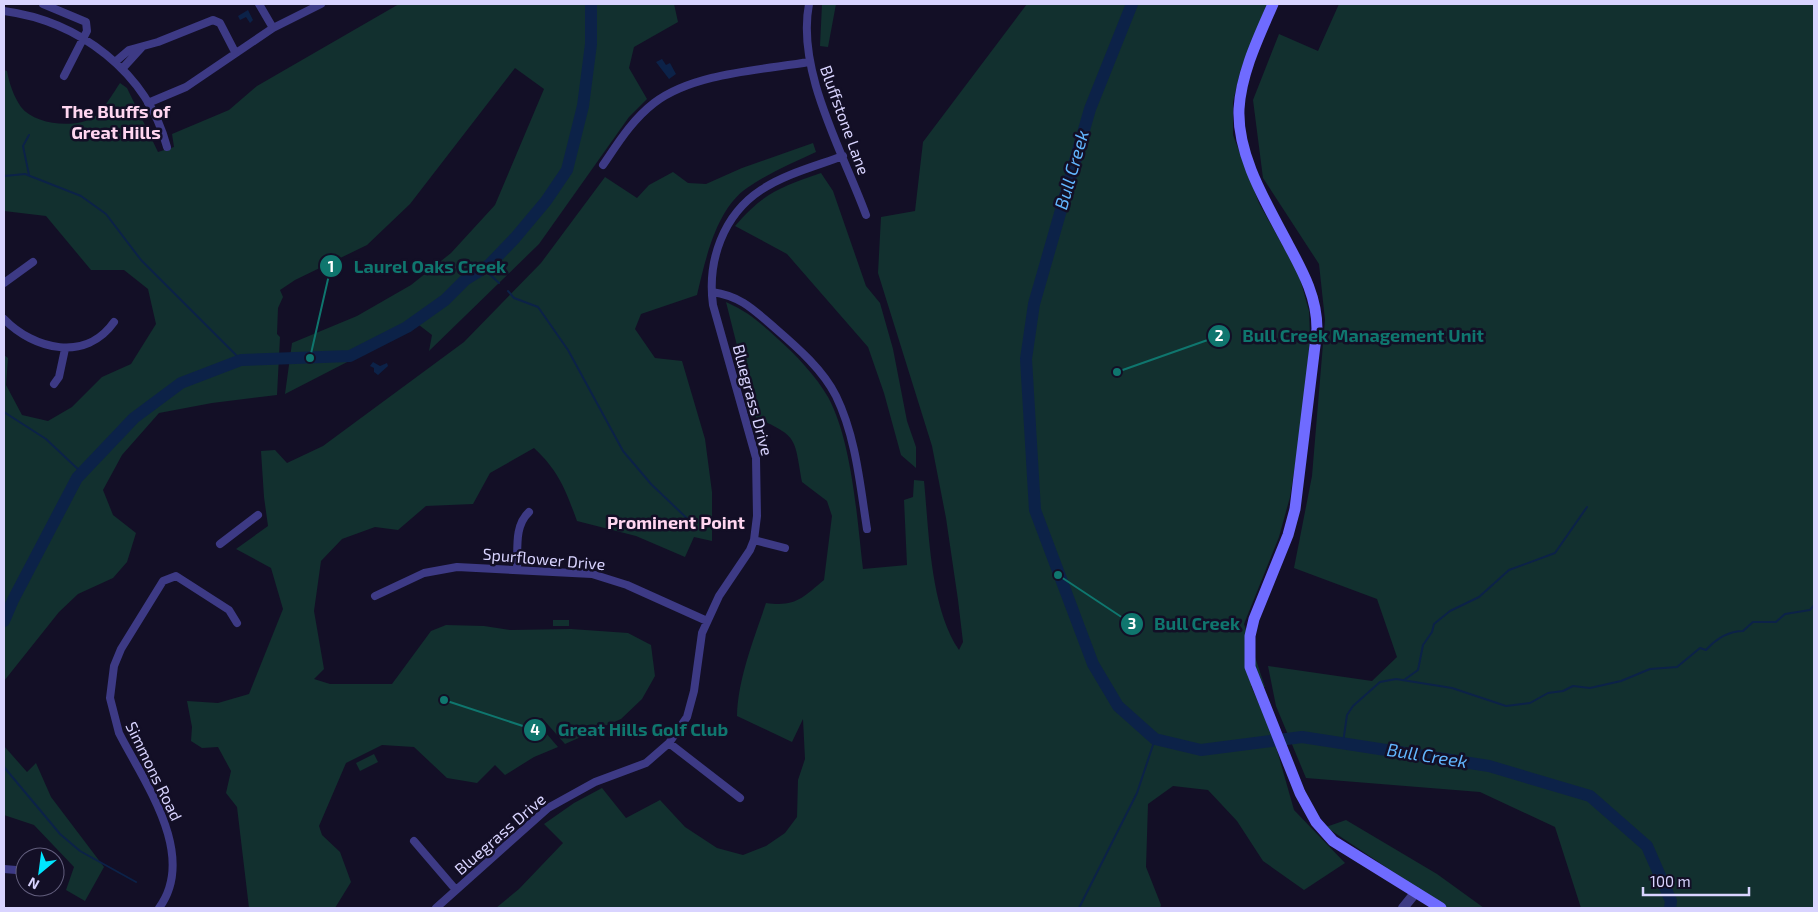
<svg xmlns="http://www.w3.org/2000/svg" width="1818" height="912" viewBox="0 0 1818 912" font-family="'Exo 2',sans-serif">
<rect width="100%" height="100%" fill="#130f26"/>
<path fill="#12302f" d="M399 4H674L678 22 634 47 629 68 647 99 629 117 539 244 429 351 432 335 419 325 285 394 292 343 357 316 411 285 451 253 495 205 544 89 515 68 410 204 367 245 295 280 280 290 283 297 278 308 277 334 280 337 277 395 212 403 159 413 122 455 103 490 113 515 136 533 127 562 113 578 78 594 59 612 4 681V355L8 358 6 385 22 415 48 421 72 407 102 377 131 364 156 324 148 289 124 270H91L46 216 4 211V70L7 71C9 83 14 97 21 107 35 125 75 129 94 117 102 112 114 92 120 83L127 88 158 152 174 147 172 134 229 110 257 86Z
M822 4H836L828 47 820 46Z
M1027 4H1267L1240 72 1233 102V135L1259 203 1299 275 1309 311 1310 336 1304 408 1290 497 1279 537 1244 624 1265 687 1251 686 1273 736 1294 810 1345 863 1304 890 1263 861 1237 821 1208 790 1173 786 1148 804 1146 867 1161 905 1160 908H496L519 889 563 843 544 824 574 803 602 788 626 818 660 800 685 827 717 848 743 855 766 846 785 833 797 817 798 780 805 759 803 719 792 742 737 716C738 678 754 639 766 603 796 607 802 598 824 580L832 516 827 501 802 482C794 436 798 437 755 417L726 302C750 313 759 322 778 339 796 355 816 376 828 397 852 441 857 518 863 569L907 565 904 500 913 497 914 480 924 481C929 531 930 608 959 650L963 642 958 600 946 518 932 446 878 273 881 217 915 211 923 142Z
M1339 4H1814V908H1581L1555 827 1480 792 1306 778 1276 706 1268 666 1372 681 1397 657 1377 599 1294 568 1312 476 1325 320 1319 264 1263 178 1253 100 1279 34 1318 51Z
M813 143 816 152C793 163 768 173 747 188 716 209 705 261 697 295L641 314 635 329 655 358 682 361 705 439 712 492V541L694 537 685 557 636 536 577 521C566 491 559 471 534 448L490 473 473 504 426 506 398 530 375 527 342 539 321 561 314 611 324 669 314 679 330 684H392L431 631 446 625 484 626 510 630 571 629 628 633 651 645 655 676 642 699 621 719 565 744 542 718 534 719 558 747 534 757 505 775 495 765 477 783 447 778 414 747 382 745 346 763 319 826 322 835 340 852 351 882 335 908H249L237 807 226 793 231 771 218 747 202 748 191 741 192 727 187 701 218 703 249 694 283 609 271 568 236 549 268 526 264 497 261 451 275 450 287 463 323 446 464 342 541 263 605 177 637 198 649 185 673 172 688 183 706 184 742 168Z
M821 173 833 191 866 286 880 303 893 349 907 421 916 447V468L901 455 884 393 868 347 787 254 735 226C763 193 781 187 821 173Z
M553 620H569V626H553Z
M4 746 27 772 36 763 51 797 104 867 85 901 66 890 74 867 34 825 4 815Z
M374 754 378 762 360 771 356 763Z
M1346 820 1437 874 1484 908H1447L1326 827Z"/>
<path fill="#0c2248" d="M248 10 253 20 250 23 246 17 240 20 238 16Z
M662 59 666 65 670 63 676 74 669 79 656 62Z
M373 362 380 366 387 363 388 366 378 375 374 372V368L370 366Z"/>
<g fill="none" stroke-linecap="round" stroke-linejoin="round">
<path stroke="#0c2248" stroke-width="2" d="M29 175 23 146 29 135
M4 176 25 174 81 196 106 214 141 260 241 360
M483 268 499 283
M508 291 514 298 538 307 568 350 623 451 651 484 695 526
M4 412 46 439 82 473
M1404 680 1418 670 1423 645 1432 632 1434 624 1450 611 1479 597 1509 570 1555 553 1587 507
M1343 743 1347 715 1353 706 1380 682 1396 679 1452 688 1506 706 1530 703 1548 693 1563 691 1573 686 1590 688 1621 681 1650 669 1677 667 1700 648 1706 650C1716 639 1728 631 1743 631L1753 622H1776L1785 614 1810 610 1814 605
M4 767 60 834 80 851 136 882
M1079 908 1137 793 1155 739"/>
<path stroke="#0c2248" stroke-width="12" d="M1132 4 1090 109 1034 304 1026 359 1035 510 1093 664 1118 706 1155 739 1201 750 1302 737 1489 766 1590 796 1647 846 1671 901 1670 908
M4 621 13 600 77 478 134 418 181 383 241 360 350 356 407 327 445 300 465 280 489 265 515 238 546 201 567 170 583 106 591 44V4"/>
<path stroke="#3d3a85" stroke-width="8" d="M43 4 86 22 87 31 64 76
M259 4 273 28
M809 4C796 71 843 152 866 215
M4 11C79 21 147 72 167 147
M115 62 129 50 158 42 213 20 220 23 235 52
M122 69 142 47
M148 103 186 87 273 28 321 4
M603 165C618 143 632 120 654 103 693 73 761 70 809 62
M4 283 33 262
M712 292C741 296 754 310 776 329 798 348 823 370 836 396 856 437 860 485 867 529
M4 319C34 350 86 362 114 322
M54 384 59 377 65 349
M754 540 785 548
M220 544 258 515
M517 569C518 549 514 526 529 512
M375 596 424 573 457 567 592 574 627 585 707 621
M669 743 740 798
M414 841 456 890
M4 869 16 870
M159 908C198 855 144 782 119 733L110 698 114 666 121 649 163 581 176 576 229 610 237 623
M436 908 548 808 595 782 646 763 669 743 687 717 694 691 702 633 719 596 750 550 754 540 757 516 756 458 713 305C707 261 723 215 761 190 785 174 816 166 843 156"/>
<path stroke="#3d3a85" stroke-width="10" d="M1403 908 1416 892"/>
<path stroke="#6f6bff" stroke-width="11" d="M1273 4C1259 36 1241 73 1239 109 1237 156 1267 204 1288 244 1303 272 1317 297 1317 329L1295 509 1288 535 1254 619 1250 636V667L1300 793 1316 822 1333 841 1441 908"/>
</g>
<g text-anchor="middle" stroke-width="5" stroke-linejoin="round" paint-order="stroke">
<g font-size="16" fill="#d9d4ff" stroke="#130f26">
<text transform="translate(845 120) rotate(70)" y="6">Bluffstone Lane</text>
<text transform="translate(753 400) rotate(75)" y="6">Bluegrass Drive</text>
<text transform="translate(544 559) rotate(5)" y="6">Spurflower Drive</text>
<text transform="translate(154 771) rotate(64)" y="6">Simmons Road</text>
<text transform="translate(500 834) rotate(-41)" y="6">Bluegrass Drive</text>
</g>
<g font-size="18" font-weight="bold" fill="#ffd6f0" stroke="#130f26">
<text x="116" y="118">The Bluffs of<tspan x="116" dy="21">Great Hills</tspan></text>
<text x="676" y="529">Prominent Point</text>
</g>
<g font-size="18" font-style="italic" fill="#62b6ff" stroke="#130f26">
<text transform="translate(1072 170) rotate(-74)" y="6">Bull Creek</text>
<text transform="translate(1427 756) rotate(9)" y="6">Bull Creek</text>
</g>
</g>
<path fill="none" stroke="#0f766e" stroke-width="2" d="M310 358L331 266M1117 372L1219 336M1058 575L1132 624M444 700L535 730"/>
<g fill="#0f766e" stroke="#130f26" stroke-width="2">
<circle cx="310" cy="358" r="5"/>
<circle cx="1117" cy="372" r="5"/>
<circle cx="1058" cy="575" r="5"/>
<circle cx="444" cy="700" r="5"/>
<circle cx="331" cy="266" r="12"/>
<circle cx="1219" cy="336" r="12"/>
<circle cx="1132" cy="624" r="12"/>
<circle cx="535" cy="730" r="12"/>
</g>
<g font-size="15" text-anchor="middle" font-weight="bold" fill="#fff">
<text x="331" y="272">1</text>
<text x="1219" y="341">2</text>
<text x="1132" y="629">3</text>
<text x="535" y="735">4</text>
</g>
<g font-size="18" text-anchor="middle" font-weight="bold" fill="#0f766e" stroke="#130f26" stroke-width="5" stroke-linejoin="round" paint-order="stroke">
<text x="430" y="273">Laurel Oaks Creek</text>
<text x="1363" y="342">Bull Creek Management Unit</text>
<text x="1197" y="630">Bull Creek</text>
<text x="643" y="736">Great Hills Golf Club</text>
</g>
<rect width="1818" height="912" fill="none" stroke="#d9d4ff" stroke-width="10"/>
<g transform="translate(40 872) rotate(209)"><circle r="24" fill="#130f26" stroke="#625e7d"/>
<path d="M0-4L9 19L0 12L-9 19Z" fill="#00e5ff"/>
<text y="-8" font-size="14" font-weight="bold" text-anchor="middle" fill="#d9d4ff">N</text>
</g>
<path d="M1643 887v8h106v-8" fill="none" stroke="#d9d4ff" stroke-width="2.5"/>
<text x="1650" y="887" font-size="15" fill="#d9d4ff" stroke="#130f26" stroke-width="4" paint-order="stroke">100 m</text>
</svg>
